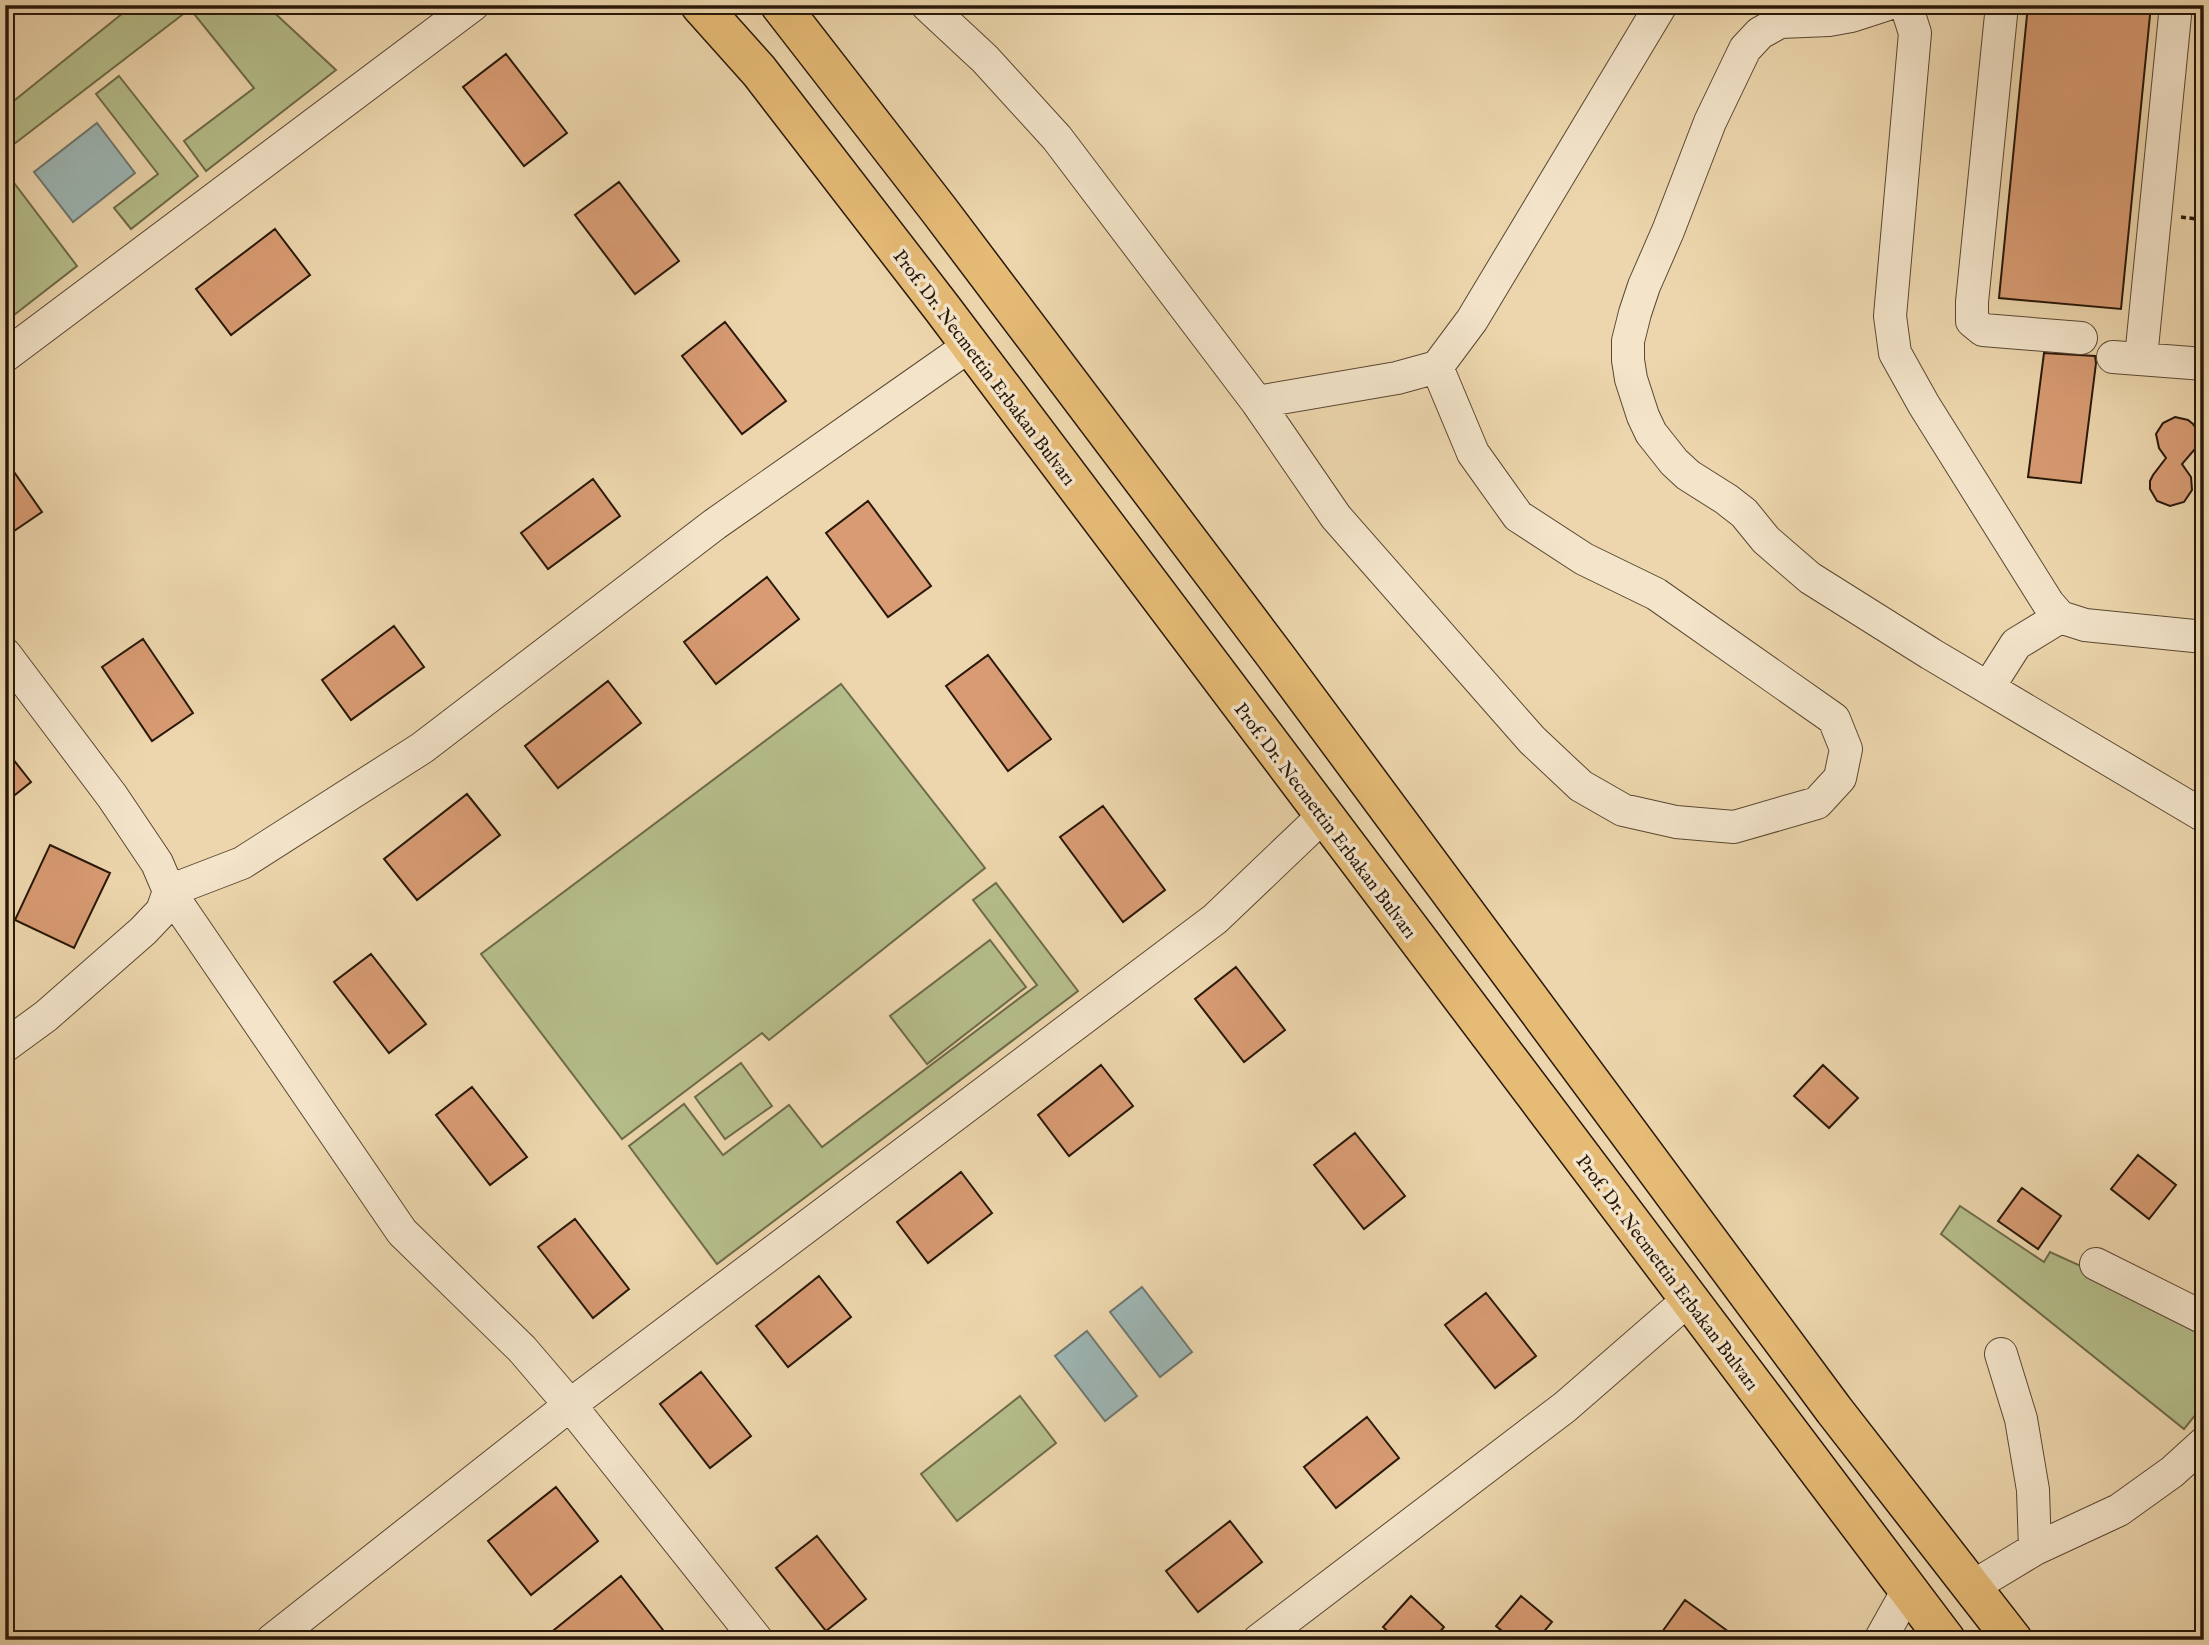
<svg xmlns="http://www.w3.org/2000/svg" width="2209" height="1645" viewBox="0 0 2209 1645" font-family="'IM FELL English',serif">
<rect width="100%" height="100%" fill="#edd6ad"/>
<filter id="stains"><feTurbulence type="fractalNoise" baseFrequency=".00286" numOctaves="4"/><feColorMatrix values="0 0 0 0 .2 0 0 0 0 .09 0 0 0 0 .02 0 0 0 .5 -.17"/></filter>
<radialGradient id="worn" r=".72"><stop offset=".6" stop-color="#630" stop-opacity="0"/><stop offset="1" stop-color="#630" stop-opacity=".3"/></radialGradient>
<path fill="#b5be8b" stroke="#6e6b4a" stroke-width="2" d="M133 5H195L5 151V108Z
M206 5H266L336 70 206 171 184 141 254 88 194 14Z
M119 76 198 176 131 229 114 208 158 174 96 94Z
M5 171 77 266 5 322Z
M841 684 985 868 769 1040 762 1033 622 1139 481 954Z
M996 883 1078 991 717 1264 629 1146 684 1104 723 1155 789 1105 822 1147 1037 985 973 900Z
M990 940 1026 987 927 1064 890 1016Z
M741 1063 772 1106 725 1139 695 1097Z
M1960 1206 2044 1262 2050 1252 2204 1322V1404L2184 1429 1941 1234Z
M1020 1396 1056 1443 957 1521 921 1474Z"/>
<path fill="#9db6b5" stroke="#6e7770" stroke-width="2" d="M97 123 135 173 73 222 34 172Z
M1142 1287 1192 1352 1160 1377 1110 1312Z
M1087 1331 1137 1396 1105 1421 1055 1356Z"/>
<path fill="#d89b73" stroke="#281809" stroke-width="2" d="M2028 5H2151L2121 309 1999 298Z
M506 54 567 133 524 166 463 87Z
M619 182 679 261 635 294 575 215Z
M275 229 310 275 231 335 196 289Z
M725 322 786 401 742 434 682 356Z
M2044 353 2095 356 2096 363 2081 483 2028 477Z
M2175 417 2188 420 2193 424 2197 430 2198 443 2195 449 2182 464 2191 477 2192 490 2184 502 2170 506 2157 501 2150 489V481L2153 475 2166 458 2159 448 2156 434 2163 423Z
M5 459 42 512 5 537Z
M593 479 620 516 548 569 521 533Z
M868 501 931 586 888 617 826 533Z
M767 577 799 619 716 684 684 642Z
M394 626 424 667 351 720 322 680Z
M143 639 193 713 152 741 102 667Z
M988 655 1051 739 1008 771 946 686Z
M608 681 641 723 558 788 525 746Z
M5 749 31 782 5 803Z
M467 794 500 835 417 900 384 859Z
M1103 806 1165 890 1123 922 1060 837Z
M50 845 110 873 74 948 15 920Z
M371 954 426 1024 389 1053 334 982Z
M1236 967 1285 1030 1244 1062 1195 999Z
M1101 1065 1133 1106 1069 1156 1038 1115Z
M1823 1065 1858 1098 1829 1128 1794 1096Z
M472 1087 527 1157 490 1185 436 1115Z
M1355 1133 1405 1196 1364 1229 1314 1165Z
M2138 1155 2176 1185 2149 1219 2111 1189Z
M961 1172 992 1213 928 1263 897 1222Z
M2022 1188 2061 1216 2038 1249 1998 1221Z
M575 1219 629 1289 593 1318 538 1247Z
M819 1276 851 1317 788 1367 756 1326Z
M1486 1293 1536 1356 1495 1388 1445 1325Z
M701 1372 751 1436 710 1468 660 1404Z
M1367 1417 1399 1458 1336 1508 1304 1467Z
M556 1487 598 1541 531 1595 488 1541Z
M1230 1521 1262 1562 1198 1612 1166 1571Z
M817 1536 866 1599 826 1631 776 1568Z
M621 1576 663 1630 651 1640H561L554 1630Z
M1411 1596 1444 1627 1433 1640H1397L1383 1627Z
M1521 1596 1552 1622 1537 1640H1513L1496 1626Z
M1685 1600 1740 1640H1672L1662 1632Z"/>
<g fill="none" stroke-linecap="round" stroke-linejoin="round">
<g stroke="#594832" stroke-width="34">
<path id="minor" d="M927 5 985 59 1057 138 1257 402 1336 517 1532 740 1581 786 1623 810 1676 822 1734 827 1817 803 1840 778 1846 749 1834 719 1656 594 1584 559 1518 516 1473 453 1437 367
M1885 5 1851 16 1829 20 1780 22 1760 33 1745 49 1710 122 1668 231 1644 286 1635 313 1628 341V360L1631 379 1643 416 1651 433 1674 462 1688 475 1726 499 1744 513 1766 540 1810 578 1931 654 2204 816
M1906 5 1915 33 1890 316 1895 353 1924 405 2048 603 2060 617 2085 625 2204 637
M2002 5 1972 302V321L1983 330 2081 338
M5 356 473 5
M2113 357 2204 364
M2141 358 2176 5
M1257 402 1397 378 1437 367 1472 320 1661 5
M5 654 112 796 157 863 169 891 162 911 143 931 46 1016 5 1046
M1988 688 2016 644 2060 617
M2096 1264 2204 1318
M2001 1354 2021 1419 2033 1490 2035 1549
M1972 1587 2035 1549 2119 1510 2172 1472 2204 1443
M272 1640 570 1405 1215 919 1323 816
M757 1640 570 1405 522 1349 402 1232 169 891 242 863 422 748 715 524 969 346
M1259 1640 1565 1407 1688 1300
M1880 1640 1908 1590"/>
</g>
<g stroke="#281809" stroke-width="41">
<path id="major" d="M700 5 759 71 942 308 1946 1640
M780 5 939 210 1277 658 1834 1410 2013 1640"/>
</g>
<path stroke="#281809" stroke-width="3.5" stroke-dasharray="5 3.5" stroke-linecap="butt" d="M2181 217 2204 220"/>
<use href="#minor" stroke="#f3e4ca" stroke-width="32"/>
<use href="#major" stroke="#e6bb76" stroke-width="38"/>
</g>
<g text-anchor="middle" stroke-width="7" stroke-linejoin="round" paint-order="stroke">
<g font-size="19" fill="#281809" stroke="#f3e4ca">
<text transform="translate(985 367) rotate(53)" y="7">Prof. Dr. Necmettin Erbakan Bulvarı</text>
<text transform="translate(1326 820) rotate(53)" y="7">Prof. Dr. Necmettin Erbakan Bulvarı</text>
<text transform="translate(1668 1272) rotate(53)" y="7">Prof. Dr. Necmettin Erbakan Bulvarı</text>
</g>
</g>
<rect width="2209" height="1645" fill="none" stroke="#edd6ad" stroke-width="28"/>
<rect x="7" y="7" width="2195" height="1631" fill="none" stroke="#281809" stroke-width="3.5"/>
<rect x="14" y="14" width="2181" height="1617" fill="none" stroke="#281809" stroke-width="2"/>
<rect width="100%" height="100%" filter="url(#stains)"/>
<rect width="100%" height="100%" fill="url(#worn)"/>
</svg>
